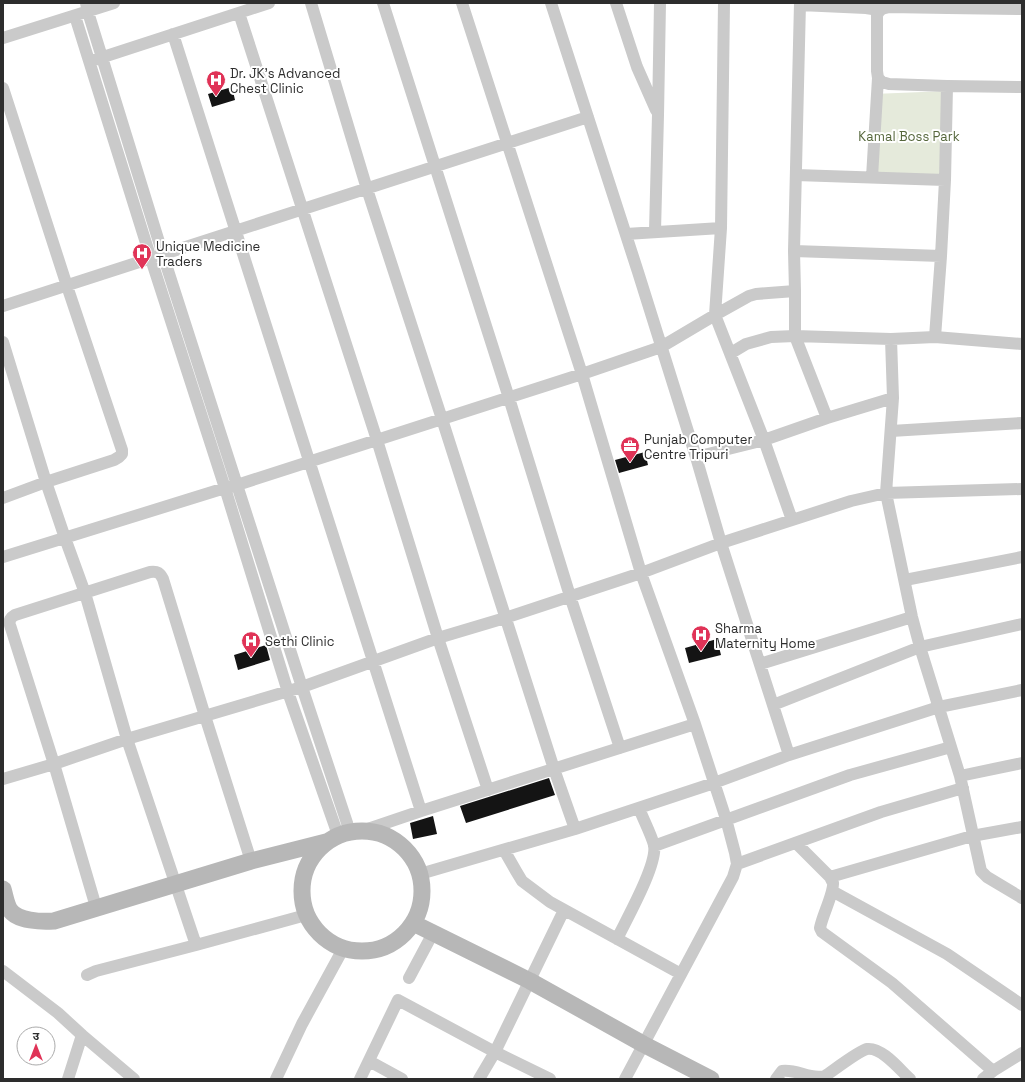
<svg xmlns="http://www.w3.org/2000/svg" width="1025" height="1082" viewBox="0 0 1025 1082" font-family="'Space Grotesk','Noto Sans Devanagari',sans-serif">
<rect width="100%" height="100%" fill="#fff"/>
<path fill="#e5eadb" d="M947 91 945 180 872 177 873 94Z"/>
<path fill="#141414" d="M232 87 235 100 212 107 208 94Z
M645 452 648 465 619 473 615 460Z
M717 639 721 655 689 663 685 648Z
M266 645 270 660 238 670 234 655Z
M549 778 555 795 466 823 460 806Z
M433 816 437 834 413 839 410 823Z"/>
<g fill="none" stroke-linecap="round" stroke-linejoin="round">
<path stroke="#cacaca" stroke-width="12" d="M86 3 88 12 163 255 302 687 350 832
M311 3 367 189 442 419 554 769 575 829
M383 3 509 398 570 596 620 748
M462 3 582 374 641 573 695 724 726 819 735 853 737 864 733 877 625 1079
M616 3 637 67 656 110
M724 3 721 228 715 315 764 440 792 520
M800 3 794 251 795 291V336L827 418
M948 3V8L1022 9
M800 5 866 8 879 10
M239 13 377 440 438 638 488 790
M75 16 151 259 225 488 288 692 338 835
M173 34C255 293 339 551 421 811L359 832
M3 38 114 3
M94 60 269 3
M878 78 882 82 889 84 947 86 1022 87
M3 88 67 286 122 450V454L119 457 114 460 46 482 3 498
M796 175 945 180
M872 177 878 78 877 71V15C880 9 883 8 889 7L948 8
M655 231 658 115 660 3
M626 234 721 228
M794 251 941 256
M3 306 588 117
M935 337 941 256 945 180 947 86
M891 339 893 398 886 493 912 617 920 647 960 776 981 871 987 877 1022 898
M3 342 46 482 65 538 85 593 127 739 196 945 306 915
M731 353 746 344 771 337 795 336 891 339 935 337 1022 344
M891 431 1022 423
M696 457 764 440 827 418 893 398
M3 557 225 488 237 485 582 374 661 347 715 315 749 296 756 294 795 291
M905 580 1022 557
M760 664 912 617
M773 705 920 647 1022 624
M789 755 939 707 1022 690
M960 776 1022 763
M3 779 54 764 127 739 302 687 438 638 505 618 641 573 721 543 851 501 886 493 1022 489
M421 811 695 724
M796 843 830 877C831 879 832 881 833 883 834 893 822 916 820 928L822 932 892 983 993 1071
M654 846 850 775 951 747
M504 850 516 871 522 881 550 902 681 974
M737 864 881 812 963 788
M420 874 575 829 714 783 789 755 721 543 696 457 638 272 551 3
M830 877 972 836 1022 827
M832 891 947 954 1022 1005
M96 907 54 764 10 625C9 620 10 618 15 615L150 572C158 571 160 573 163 579L205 716 251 861
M617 939C626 920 658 864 654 845 651 834 643 819 639 808
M3 971 58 1013 82 1035 134 1079
M87 975 96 971 196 945
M409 978 433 933
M369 1061 402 1079
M68 1079 82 1035
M276 1079 302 1024 343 949
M360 1079 398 1000 495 1052 550 1079
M479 1079 495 1052 564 910
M776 1079 782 1071C798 1069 809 1080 825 1076 834 1070 860 1050 867 1049 882 1047 900 1070 910 1079
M983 1079 993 1071 1022 1053"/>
<path stroke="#b7b7b7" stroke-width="17" d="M302 891a60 60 0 1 1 120 0a60 60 0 1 1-120 0Z
M3 889C5 895 6 904 10 910 17 921 42 922 54 921L251 861 326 842
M413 923 530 981 643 1044 711 1079"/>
</g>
<defs>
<g id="hospital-pin" transform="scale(1)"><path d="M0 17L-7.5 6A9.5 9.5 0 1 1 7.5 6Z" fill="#e03357" stroke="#fff"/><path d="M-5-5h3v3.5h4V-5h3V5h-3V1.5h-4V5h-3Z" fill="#fff"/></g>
<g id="office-pin" transform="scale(1)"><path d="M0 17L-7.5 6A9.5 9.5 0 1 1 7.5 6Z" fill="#e03357" stroke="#fff"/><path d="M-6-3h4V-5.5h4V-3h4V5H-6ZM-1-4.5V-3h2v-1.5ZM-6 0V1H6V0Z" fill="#fff"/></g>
</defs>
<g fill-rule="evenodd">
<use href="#hospital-pin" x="216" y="80"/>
<use href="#hospital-pin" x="142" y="253"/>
<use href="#office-pin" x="630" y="446"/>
<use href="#hospital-pin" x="701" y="635"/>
<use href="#hospital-pin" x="251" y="641"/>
</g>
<g text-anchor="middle" stroke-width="4" stroke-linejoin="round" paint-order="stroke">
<g font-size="13" fill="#2d2d2d" stroke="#fff" text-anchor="start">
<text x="230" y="78">Dr. JK's Advanced<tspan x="230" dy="15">Chest Clinic</tspan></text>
<text x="156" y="251">Unique Medicine<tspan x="156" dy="15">Traders</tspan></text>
<text x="644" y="444">Punjab Computer<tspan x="644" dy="15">Centre Tripuri</tspan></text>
<text x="715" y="633">Sharma<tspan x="715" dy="15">Maternity Home</tspan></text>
<text x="265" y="646">Sethi Clinic</text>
</g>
<g font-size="13" fill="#56673c" stroke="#fff">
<text x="909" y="141">Kamal Boss Park</text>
</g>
</g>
<rect width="1025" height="1082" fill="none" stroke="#2d2d2d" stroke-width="8"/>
<g transform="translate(36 1046)"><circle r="19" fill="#ffffff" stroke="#ababab"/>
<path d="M0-3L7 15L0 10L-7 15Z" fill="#e03357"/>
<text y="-6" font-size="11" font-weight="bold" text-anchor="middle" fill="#2d2d2d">उ</text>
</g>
</svg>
